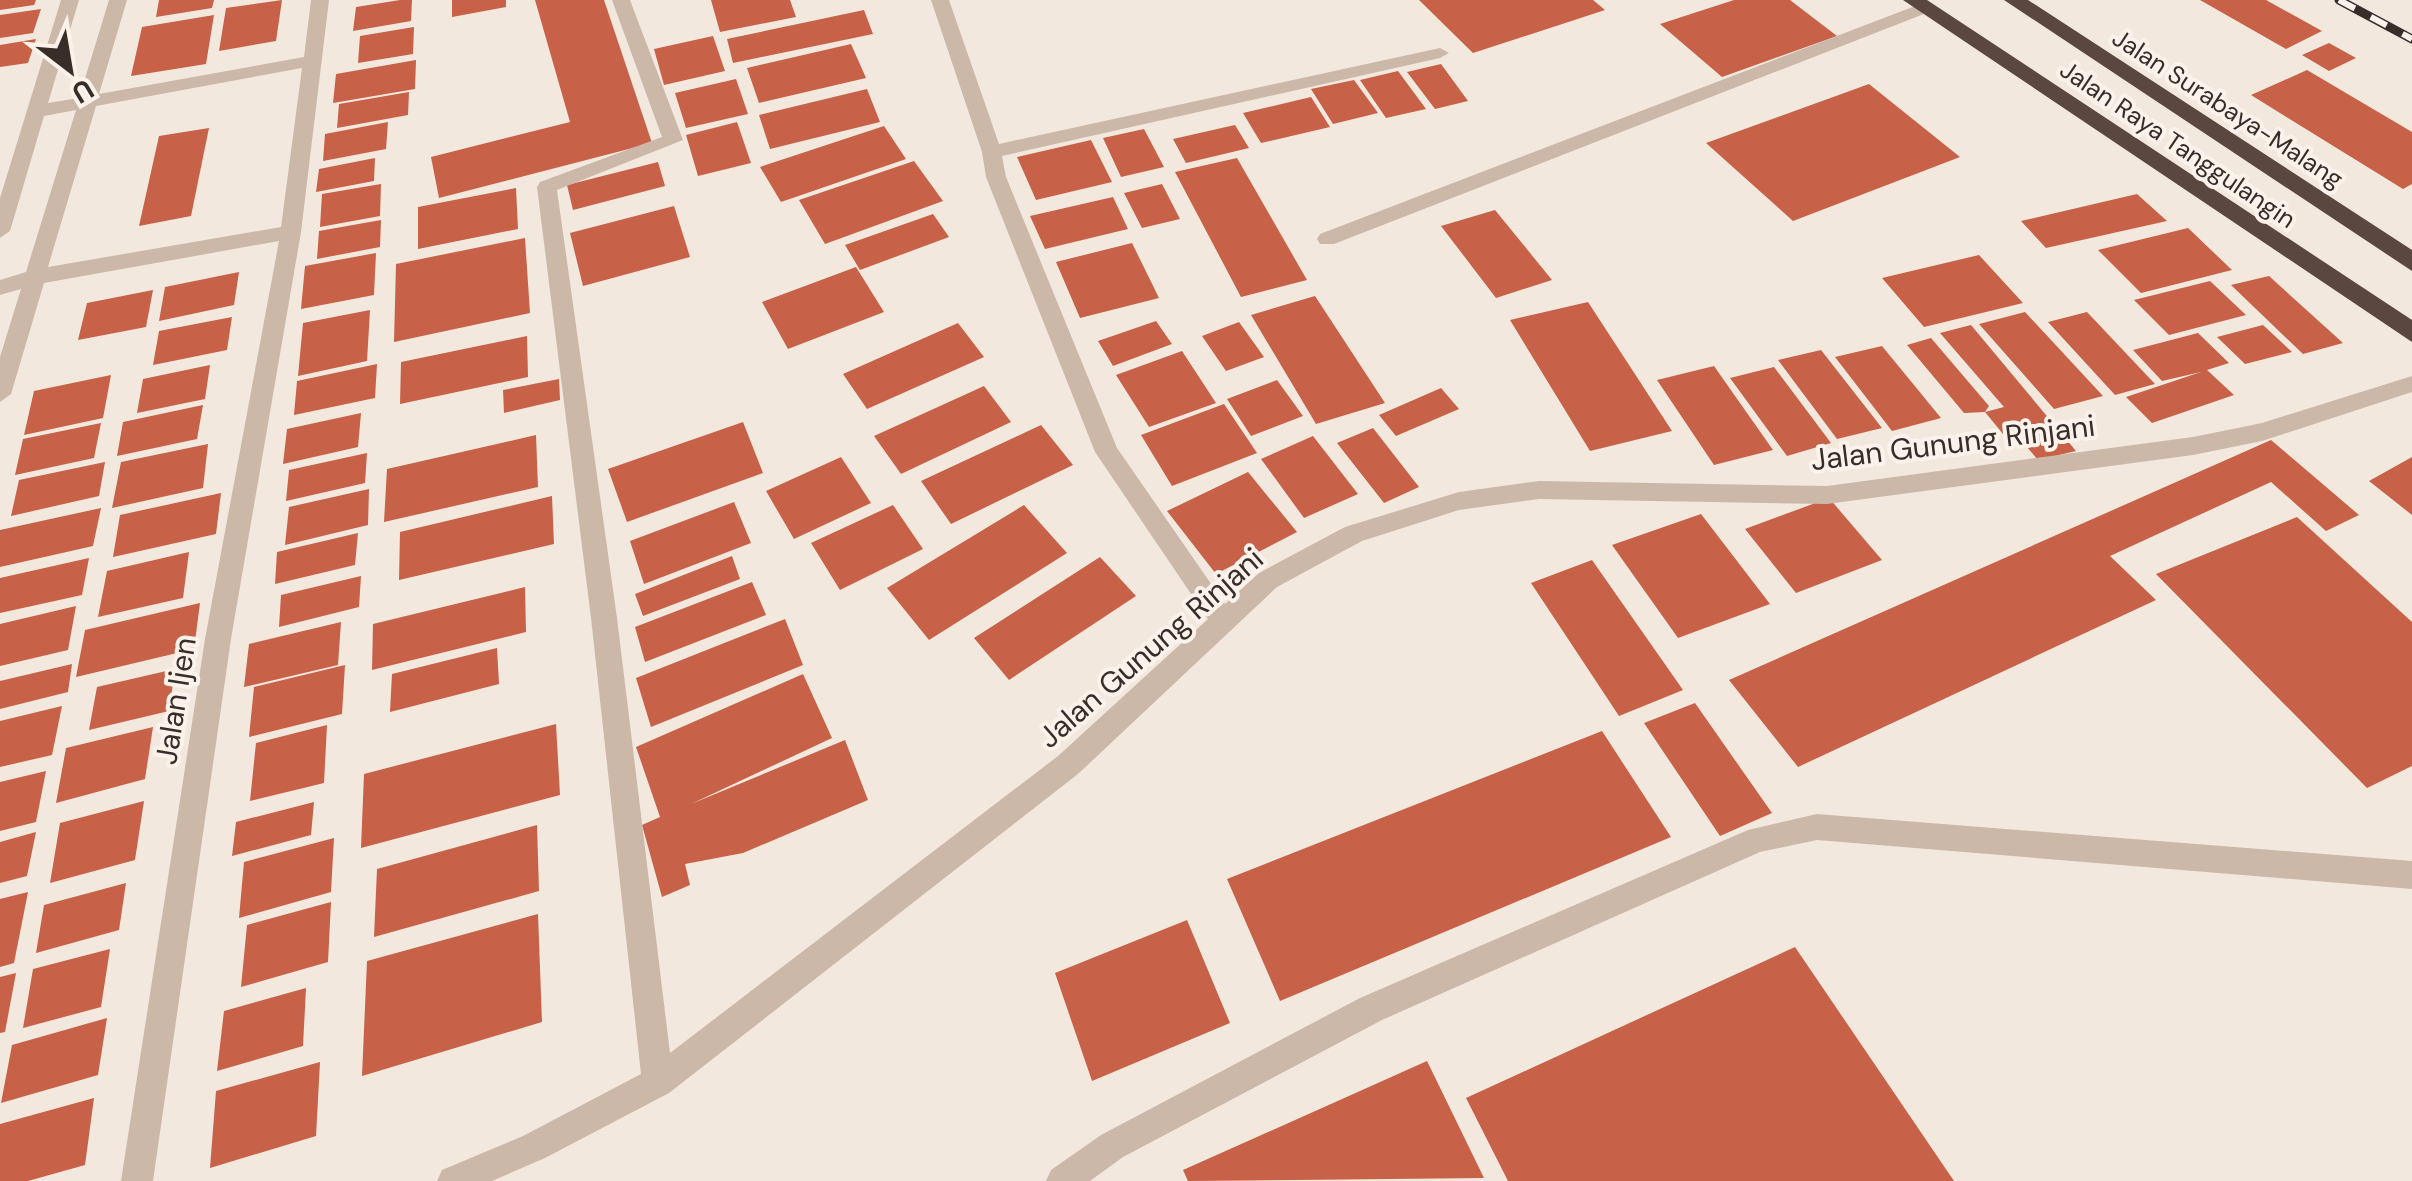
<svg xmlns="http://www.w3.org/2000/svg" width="2412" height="1181" viewBox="0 0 2412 1181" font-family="'DM Sans',sans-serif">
<rect width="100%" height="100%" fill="#f3e8de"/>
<path fill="#c76147" d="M0 0H36L34 5 0 10Z
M159 0H214L212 8 156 17Z
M282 0 276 41 219 51 226 8Z
M400 0H412L411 21 353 31 356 7Z
M452 0H506V7L452 17Z
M535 0H604L652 143 439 198 431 157 570 122Z
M711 0H790L796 17 720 32Z
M1419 0H1593L1605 10 1473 53Z
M1734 0H1790L1837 36 1722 77 1660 24Z
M2200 0H2266L2322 31 2286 49Z
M41 9 33 33 0 38V15Z
M864 10 873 34 733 63 727 39Z
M214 15 206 64 131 76 142 27Z
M414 27 413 54 358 63 360 36Z
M713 36 725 71 664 85 654 49Z
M36 39 28 63 0 67V45Z
M2329 43 2356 58 2329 71 2302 55Z
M851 44 866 78 759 103 747 68Z
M416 60 415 89 333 103 336 74Z
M1441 64 1468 101 1435 109 1407 72Z
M2307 70 2412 132V184L2403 189 2251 95Z
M1398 71 1426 109 1386 118 1360 80Z
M736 79 748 114 686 128 675 93Z
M1354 80 1378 113 1333 124 1311 89Z
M1869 84 1960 157 1793 221 1706 143Z
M867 89 880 122 770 149 759 115Z
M409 92 408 115 337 128 339 104Z
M1311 97 1330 127 1261 143 1243 113Z
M388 122 386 149 323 161 325 134Z
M737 122 751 163 698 176 686 135Z
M1235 125 1249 148 1186 163 1173 139Z
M884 126 906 159 781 202 760 167Z
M209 128 191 216 139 226 159 136Z
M1144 129 1164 167 1121 177 1103 138Z
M1091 140 1112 182 1036 200 1017 157Z
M375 158 374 181 316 192 319 169Z
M1237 158 1307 280 1241 297 1175 172Z
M914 161 943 201 825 244 799 200Z
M658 162 665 186 573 210 567 185Z
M381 184 380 216 320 227 322 194Z
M1162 184 1180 219 1142 228 1124 193Z
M516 188 518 229 418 249V207Z
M2137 194 2167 221 2046 248 2021 221Z
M1113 197 1128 229 1045 249 1030 216Z
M674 206 690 257 583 286 570 233Z
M1495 210 1552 280 1496 298 1441 226Z
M933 214 949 237 860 270 845 245Z
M381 220 380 247 317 259 319 231Z
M2188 228 2232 270 2141 293 2098 250Z
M525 238 530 313 394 342 396 264Z
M1132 243 1159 298 1080 318 1056 262Z
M376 253 374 295 301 309 305 266Z
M1979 255 2023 303 1924 327 1882 278Z
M856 267 884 312 788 349 762 302Z
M239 272 234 305 159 321 165 287Z
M2269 276 2343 343 2303 354 2231 285Z
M2210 281 2246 315 2169 335 2134 300Z
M153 290 146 327 78 340 87 303Z
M1315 296 1385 403 1316 424 1251 315Z
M1588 302 1672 431 1590 451 1510 320Z
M370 310 367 361 298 376 303 323Z
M2025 312 2103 396 2054 409 1979 324Z
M2087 312 2155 384 2115 395 2048 322Z
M232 317 227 350 153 365 159 331Z
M1156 321 1172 344 1113 366 1098 341Z
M1239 322 1264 357 1226 371 1202 336Z
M958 323 984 357 867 409 843 374Z
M1971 325 2076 451 2038 460 2014 432 2003 434 1985 412 1964 413 1907 345 1931 338 1989 406 1985 412 2004 407 1940 333Z
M2263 325 2292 352 2245 364 2217 337Z
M2198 333 2229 363 2207 370 2234 395 2152 423 2126 397 2201 372 2162 381 2133 350Z
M527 336 528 377 400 404 401 362Z
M1882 346 1941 418 1892 431 1835 357Z
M1821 350 1882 428 1837 439 1778 360Z
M1182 351 1216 403 1149 427 1116 375Z
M377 364 375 398 294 415 297 381Z
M210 365 205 399 137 413 143 379Z
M1714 366 1773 450 1714 465 1657 380Z
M1774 367 1831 443 1787 456 1730 378Z
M111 375 103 418 24 435 34 391Z
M559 379 560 400 504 413 503 390Z
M1277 380 1303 416 1251 436 1227 399Z
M984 386 1011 422 901 474 874 436Z
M1441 388 1459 409 1396 436 1379 415Z
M1224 404 1257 453 1172 486 1141 435Z
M203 405 197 439 117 456 123 422Z
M361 413 358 447 283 464 287 429Z
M743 422 763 473 627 522 608 469Z
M101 423 94 458 15 475 23 439Z
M1041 425 1073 465 951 524 921 481Z
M1373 428 1419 487 1384 503 1337 443Z
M536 435 538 487 384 522 387 469Z
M1313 436 1358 494 1304 518 1261 459Z
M2271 440 2359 515 2326 531 2271 482 2110 556 2156 600 1798 767 1729 680Z
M208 444 203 488 112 508 121 462Z
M367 453 365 483 286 501 289 470Z
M841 457 871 503 794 539 766 491Z
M2412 457V515L2369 481Z
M105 462 99 496 11 516 19 480Z
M1248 472 1297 532 1216 574 1167 511Z
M369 489 368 525 285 545 289 507Z
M221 493 216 534 113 557 120 515Z
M552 496 554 544 399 580 400 532Z
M1829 498 1882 560 1796 593 1745 529Z
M734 502 751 543 644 584 630 541Z
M893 505 923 549 840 590 811 543Z
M1024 505 1067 553 929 640 887 588Z
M101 508 93 546 0 567V530Z
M1701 514 1770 604 1678 638 1612 545Z
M2297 517 2412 622V766L2367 788 2156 574Z
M358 533 355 565 275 584 277 552Z
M189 552 183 598 98 617 107 571Z
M732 556 740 579 643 616 635 594Z
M1100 557 1136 596 1009 680 974 638Z
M89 558 82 595 0 613V578Z
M1592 560 1683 690 1619 716 1531 583Z
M361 576 359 607 279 627 281 595Z
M752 582 766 615 645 662 635 627Z
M525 587 526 632 372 670 373 624Z
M200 603 194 649 76 677 85 630Z
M76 606 68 650 0 666V624Z
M785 619 803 665 651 727 636 678Z
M341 622 338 665 244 687 249 644Z
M497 648 499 684 390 712 392 674Z
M72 664 68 692 0 709V681Z
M345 665 342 714 249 737 254 687Z
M175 669 169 711 89 730 97 687Z
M803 674 832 738 691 804 845 740 868 800 743 853 685 864 690 885 662 897 642 825 660 817 636 747Z
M1695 703 1772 813 1720 836 1644 723Z
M62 706 52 755 0 767V721Z
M556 724 560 795 361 848 364 774Z
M327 725 324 783 250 801 256 743Z
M153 727 145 779 56 803 66 748Z
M1602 731 1671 837 1280 1001 1227 879Z
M46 771 36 822 0 831V782Z
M144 801 135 860 50 883 60 823Z
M314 802 311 835 232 856 236 822Z
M537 825 539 891 374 937 377 869Z
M36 832 27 876 0 883V842Z
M334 838 331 892 239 918 244 862Z
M126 883 119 930 36 953 44 905Z
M28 892 14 963 0 967V899Z
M331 902 328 962 241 987 247 925Z
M538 914 542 1022 362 1076 367 961Z
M1187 920 1230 1023 1092 1081 1055 973Z
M1795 947 1954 1181H1508L1466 1098Z
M110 949 101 1007 23 1028 33 969Z
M16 973 5 1032 0 1033V977Z
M306 988 303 1046 217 1071 224 1011Z
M107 1018 98 1075 1 1103 12 1045Z
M1427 1061 1484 1178 1188 1181 1183 1170Z
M320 1062 316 1136 210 1168 216 1091Z
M94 1098 85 1165 28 1181H0V1124Z"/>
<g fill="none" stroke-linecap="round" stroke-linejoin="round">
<path fill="#ccb8a9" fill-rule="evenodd" d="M1923 3 1929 4V12L1334 244H1320L1317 239 1320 234Z
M1817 814 2412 861V889L1817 840 1760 852 1382 1020 1123 1157 1090 1181H1046L1051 1170 1101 1135 1360 998 1748 830Z"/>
<path fill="#ccb8a9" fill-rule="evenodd" d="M61 0H79L48 103 79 98 109 0H127L99 94 304 57 311 0H329L301 232 231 639 153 1181H121L205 639 279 241 44 283 11 394 0 402V357L21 289 0 295V280L26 272 76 110 44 116 10 231 0 238V198ZM302 68 281 227 48 267 96 106Z
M612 0H630L683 140 557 190 617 618 670 1053 1058 756 1208 619 1095 452 986 177 982 152 931 0H949L999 144 1440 48 1449 53 1440 58 1002 156 1006 177 1117 448 1225 604 1259 573 1345 527 1459 492 1539 481 1827 486 2193 437 2262 423 2412 376V392L2262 441 2193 455 1827 504 1539 499 1459 510 1362 541 1277 587 1078 774 669 1093 545 1158 492 1181H437L442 1170 523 1136 641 1074 591 618 537 187 540 182 662 137Z"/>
<path fill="#5a4740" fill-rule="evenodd" d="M1903 0H1927L2412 320V342Z
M2004 0H2028L2412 250V271Z"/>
<g stroke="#392d29" stroke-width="9">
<path id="rail" d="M2339 0 2412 39"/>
</g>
<use href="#rail" stroke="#faf2eb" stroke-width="6" stroke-dasharray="18" stroke-linecap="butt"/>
</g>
<g text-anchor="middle" stroke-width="8" stroke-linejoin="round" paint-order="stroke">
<g font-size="25" fill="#392d29" stroke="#faf2eb">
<text transform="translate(2228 108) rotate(33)" y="9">Jalan Surabaya-Malang</text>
<text transform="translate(2178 144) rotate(34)" y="9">Jalan Raya Tanggulangin</text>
</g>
<g font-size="30" fill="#392d29" stroke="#faf2eb">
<text transform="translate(1953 443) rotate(-7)" y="10">Jalan Gunung Rinjani</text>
<text transform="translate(1151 648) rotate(-41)" y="10">Jalan Gunung Rinjani</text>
<text transform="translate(176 701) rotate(-81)" y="10">Jalan Ijen</text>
</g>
</g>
<g transform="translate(70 70) rotate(149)" stroke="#faf2eb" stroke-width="8" paint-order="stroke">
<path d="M0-8L18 38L0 25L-18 38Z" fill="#392d29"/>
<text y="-15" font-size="28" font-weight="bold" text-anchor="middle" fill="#392d29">U</text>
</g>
</svg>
